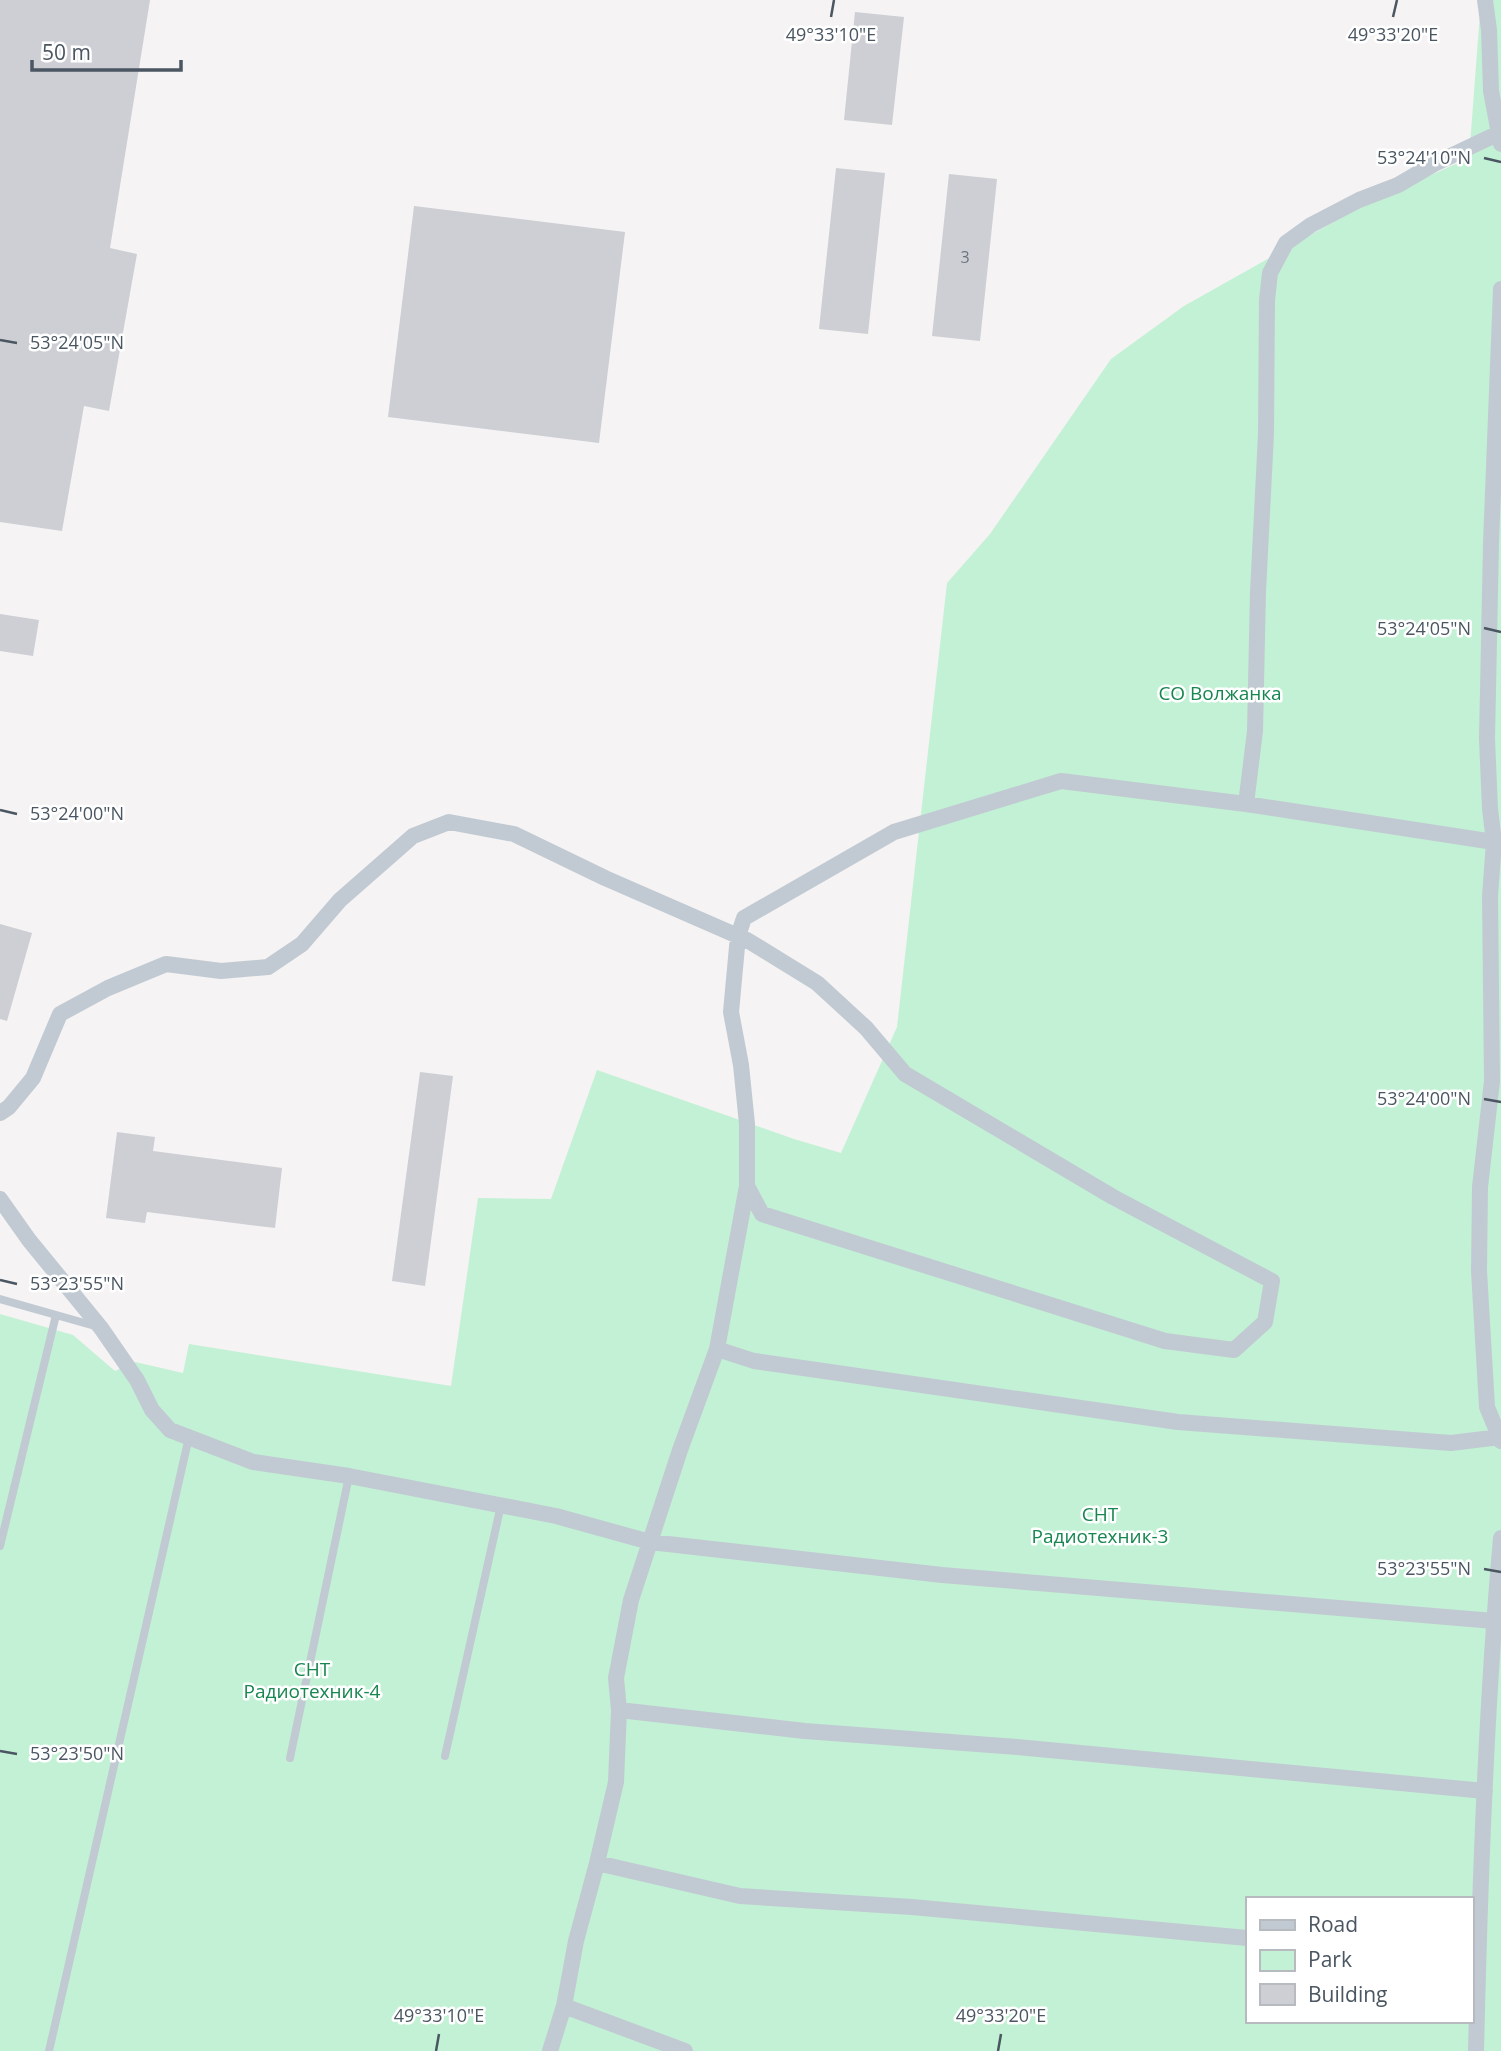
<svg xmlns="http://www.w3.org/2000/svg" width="1501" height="2051" viewBox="0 0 1501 2051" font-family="'Open Sans',sans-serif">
<rect width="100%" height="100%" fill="#f5f3f3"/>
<path fill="#c3f1d5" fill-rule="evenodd" d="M1481 0H1501V2051H0V1314L73 1335 115 1371 135 1362 183 1373 189 1344 451 1386 478 1198 551 1199 597 1070 794 1139 841 1153 897 1027 947 583 990 534 1111 359 1184 306 1362 206 1469 158ZM1247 1899H1471V2021H1247Z"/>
<path fill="#cdcfd5" d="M0 0H150L110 248 137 254 109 411 84 406 62 531 0 522Z
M855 12 904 17 892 125 844 120Z
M836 168 885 173 868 334 819 329Z
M949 174 997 179 980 341 932 336Z
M414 206 625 232 599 443 388 417Z
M0 614 39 620 33 656 0 651Z
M0 924 32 933 7 1021 0 1019Z
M420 1072 453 1076 425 1286 392 1281Z
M117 1132 155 1137 153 1151 282 1168 275 1228 147 1212 145 1223 106 1218Z"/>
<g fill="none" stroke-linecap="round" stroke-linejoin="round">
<path stroke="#c1cad2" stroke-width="8" d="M0 1299 95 1326
M0 1546 56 1315
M445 1756 501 1505
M290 1758 349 1476
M49 2051 189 1437"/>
<path stroke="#c1cad2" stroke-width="16" d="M1485 0 1489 30 1491 91 1501 144
M1501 289 1491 543 1487 739 1490 809 1494 842 1490 896 1492 1081 1480 1187 1479 1271 1487 1407 1501 1441
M1246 804 1255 731 1258 592 1266 434 1267 300 1270 273 1286 243 1311 225 1359 200 1398 185 1434 164 1499 133
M0 1113 9 1107 33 1078 60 1014 108 988 166 964 221 971 268 967 302 944 340 900 413 836 449 822 514 834 605 878 747 940 817 983 866 1028 905 1074 1113 1197 1272 1281 1265 1322 1234 1350 1165 1341 762 1214 747 1186
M0 1199 29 1240 101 1328 137 1380 152 1410 170 1430 253 1462 349 1476 556 1516 650 1542 942 1575 1494 1621
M717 1349 754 1361 1178 1422 1451 1443 1500 1437
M619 1710 805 1731 1017 1747 1485 1791
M597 1863 740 1896 912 1907 1247 1938
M564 2006 685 2051
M550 2051 564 2006 576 1941 597 1863 616 1782 619 1710 616 1678 631 1600 680 1450 717 1349 747 1186V1124L741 1065 731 1012 738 936 744 918 894 832 1061 781 1246 804 1494 842
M1476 2051C1480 1880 1486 1708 1501 1538"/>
</g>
<path fill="none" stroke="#4a5661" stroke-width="2.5" d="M831 17 834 0M1393 17 1397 0M1484 158 1501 162M0 340 17 343M1484 628 1501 632M0 810 17 814M1484 1099 1501 1102M0 1280 17 1284M1484 1569 1501 1572M0 1751 17 1754M436 2051 439 2034M998 2051 1001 2034"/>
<g text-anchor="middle" stroke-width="5" stroke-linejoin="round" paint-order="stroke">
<g font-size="16" fill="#6b747e">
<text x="965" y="263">3</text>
</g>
<g font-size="19" fill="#17864f" stroke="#fff">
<text x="1220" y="700">СО Волжанка</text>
<text x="1100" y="1521">СНТ<tspan x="1100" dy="22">Радиотехник-3</tspan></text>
<text x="312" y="1676">СНТ<tspan x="312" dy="22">Радиотехник-4</tspan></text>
</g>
</g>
<g font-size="18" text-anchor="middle" fill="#4a5661" stroke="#fff" stroke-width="5" stroke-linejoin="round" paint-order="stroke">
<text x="831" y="41">49°33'10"E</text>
<text x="1393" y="41">49°33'20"E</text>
<text x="1424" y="164">53°24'10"N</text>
<text x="77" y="349">53°24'05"N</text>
<text x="1424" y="635">53°24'05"N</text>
<text x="77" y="820">53°24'00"N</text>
<text x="1424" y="1105">53°24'00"N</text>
<text x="77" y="1290">53°23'55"N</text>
<text x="1424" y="1575">53°23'55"N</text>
<text x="77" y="1760">53°23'50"N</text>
<text x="439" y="2022">49°33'10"E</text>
<text x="1001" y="2022">49°33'20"E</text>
</g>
<rect x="1246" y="1897" width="228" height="126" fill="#ffffff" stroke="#b7bbc0" stroke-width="2"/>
<rect x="1260" y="1920" width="35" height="10" fill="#c1cad2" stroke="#b7bbc0" stroke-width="2"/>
<text x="1308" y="1932" font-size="21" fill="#4a5661">Road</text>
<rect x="1260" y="1950" width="35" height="21" fill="#c3f1d5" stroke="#b7bbc0" stroke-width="2"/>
<text x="1308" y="1967" font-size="21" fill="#4a5661">Park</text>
<rect x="1260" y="1984" width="35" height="21" fill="#cdcfd5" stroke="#b7bbc0" stroke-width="2"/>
<text x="1308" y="2002" font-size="21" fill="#4a5661">Building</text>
<path d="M32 60v10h149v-10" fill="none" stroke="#4a5661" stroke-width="3.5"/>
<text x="42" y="60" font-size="21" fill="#4a5661" stroke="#ffffff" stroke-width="5" paint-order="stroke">50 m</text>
</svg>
